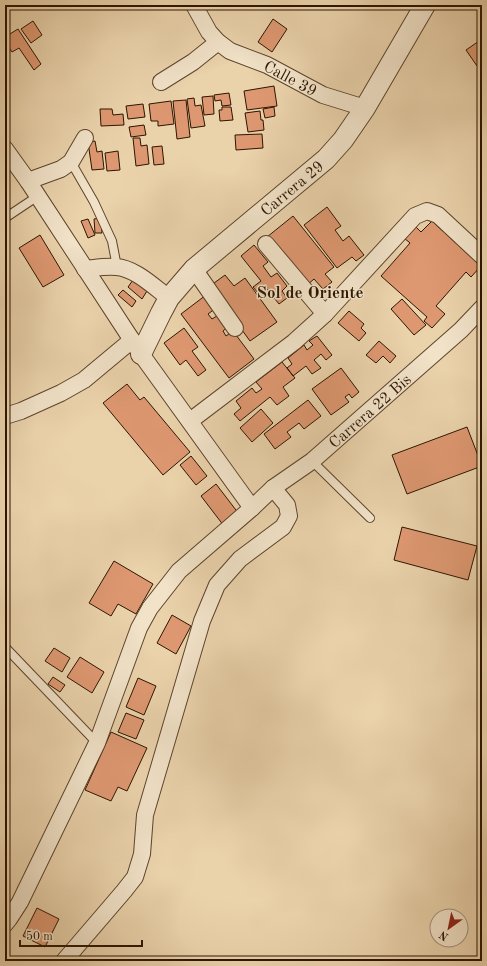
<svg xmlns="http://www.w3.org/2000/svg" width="487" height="966" viewBox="0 0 487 966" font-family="'Old Standard TT',serif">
<rect width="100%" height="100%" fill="#ead2ab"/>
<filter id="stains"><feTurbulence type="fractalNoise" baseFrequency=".005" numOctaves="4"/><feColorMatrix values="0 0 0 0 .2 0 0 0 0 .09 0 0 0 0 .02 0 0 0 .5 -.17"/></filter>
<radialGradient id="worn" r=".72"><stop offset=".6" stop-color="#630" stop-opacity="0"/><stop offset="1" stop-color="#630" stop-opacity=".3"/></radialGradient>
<path fill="#de9871" stroke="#2c1500" d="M474 5H482V12L481 13Z
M273 19 287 29 272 52 258 42Z
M33 21 42 35 31 43 21 29Z
M18 29 41 64 34 70 19 48 12 52 5 42V37Z
M482 39V62L477 66 466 50Z
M274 86 277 106 247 110 244 91Z
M229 93 231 105 222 106 221 100 215 101 214 95Z
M213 96 214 114 204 115 202 97Z
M194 98 195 106 201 105 205 126 191 128 187 99Z
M186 100 190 137 177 139 173 101Z
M171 101 174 124 158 126V121H151L149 104Z
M143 104 145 117 128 119 126 106Z
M222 107H231L233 120 220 121 219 110H222Z
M274 107 275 116 265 118 263 109Z
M100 109H112L113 115 123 114 124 125 101 126Z
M260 111 261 120H263L264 130 248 132 245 113Z
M144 125 146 135 131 137 129 127Z
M262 134 263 148 236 150 235 135Z
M133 138H140L141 146 147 145 149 164 136 166Z
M95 141 97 152 102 151 104 169 92 170 88 142Z
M162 146 164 164 154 165 152 147Z
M118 151 120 170 107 171 105 153Z
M327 207 341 226 335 230 343 241 349 236 364 255 356 261 352 257 337 268 304 225Z
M293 216 334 267 325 274 332 282 323 289 314 279 306 286 267 237Z
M101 218 102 233H95L94 219Z
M88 219 95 235 88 238 81 221Z
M432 221 481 266 471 277 466 272 436 306 445 314 432 328 424 321 427 317 381 276 410 243 404 238 415 226 421 232Z
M40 235 64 275 43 287 19 248Z
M254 245 268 262 263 266 271 277 277 273 287 286 282 291 287 298 279 304 266 288 259 294 253 287 261 281 241 256Z
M225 275 234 286 245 278 277 322 250 341 210 286Z
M133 280 147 291 142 299 128 287Z
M123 290 136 301 132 307 118 295Z
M206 295 216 308 208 314 212 319 220 314 229 326 223 331 226 336 233 331 254 359 229 378 181 314Z
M402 299 426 325 414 335 391 309Z
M349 311 364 324 361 328 366 333 359 341 338 323Z
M184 328 198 347 192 351 206 370 198 376 186 360 180 365 164 343Z
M317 336 332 355 326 360 321 354 314 360 321 368 312 374 306 366 293 376 287 368 292 364 288 358 304 345 307 350 313 345 309 341Z
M379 341 396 356 390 363 383 356 376 363 366 355Z
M282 362 295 378 283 387 289 396 277 405 270 397 240 421 234 414 241 408 236 401 252 388 256 393 262 389 256 382Z
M341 368 359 392 352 398 349 394 345 397 349 402 331 415 312 389Z
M127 384 140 400 144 397 190 452 163 475 103 403Z
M308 400 321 416 304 429 299 423 287 432 291 437 275 449 264 434Z
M261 409 273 423 252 442 240 428Z
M467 427 482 466 407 494 392 455Z
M191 456 207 476 196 485 180 465Z
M216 484 239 514 224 526 201 496Z
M402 527 477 546 468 580 394 560Z
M114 561 153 584 136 614 118 604 111 616 89 603Z
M172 615 191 626 176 654 157 643Z
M54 648 70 658 62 672 45 661Z
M80 657 104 672 92 693 67 677Z
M53 677 65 685 60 692 48 684Z
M138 678 156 686 144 715 126 707Z
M126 713 144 720 136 739 118 732Z
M111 732 147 748 127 791 118 787 111 801 85 790Z
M37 908 59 919 45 947 23 936Z"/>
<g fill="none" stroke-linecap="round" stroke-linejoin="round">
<g stroke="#5c442b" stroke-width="10">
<path id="service" d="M71 162 94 202 112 241 117 267
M5 218 38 196
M312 461 370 518
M5 647 97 743"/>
</g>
<g stroke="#5c442b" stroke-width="18">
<g id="minor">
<path id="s1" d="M194 5 209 32 218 42 230 51 267 65 323 95 365 108"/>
<path d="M161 82 193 62 218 42"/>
<path d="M5 149 28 181 141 354 252 508"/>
<path d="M28 181 61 169 71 162 85 138"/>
<path d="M266 244 325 314"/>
<path d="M85 269C95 268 106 266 116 267 135 268 154 287 169 298"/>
<path d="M194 269 235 328"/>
<path d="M5 416 21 411 61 393 84 380 132 340"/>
<path d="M190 421 294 342 325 314 415 216 427 211 438 215 482 256"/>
<path id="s2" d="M5 924 9 919 20 902 97 743 139 628 150 608 179 571 252 508 273 488 312 461 461 330 482 308"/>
<path d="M64 961 124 891 135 877 142 854 145 815 202 621 217 585 240 559 283 527 289 516 287 505 273 488"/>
</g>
</g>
<g stroke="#5c442b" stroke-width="22">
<g id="tertiary">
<path id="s3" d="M141 354 161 313 169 298 194 269 326 159 343 140 365 108 425 5"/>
</g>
</g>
<use href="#service" stroke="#f1e2c8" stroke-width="8"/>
<use href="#minor" stroke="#f1e2c8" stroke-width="16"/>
<use href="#tertiary" stroke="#f1e2c8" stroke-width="20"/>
</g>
<g text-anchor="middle" stroke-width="3" stroke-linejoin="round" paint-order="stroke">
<g font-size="16" fill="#2c1500" stroke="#f1e2c8">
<text dy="6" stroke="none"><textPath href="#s1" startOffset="126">Calle 39</textPath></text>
<text dy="6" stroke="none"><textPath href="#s3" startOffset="228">Carrera 29</textPath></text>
<text dy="6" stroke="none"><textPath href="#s2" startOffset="645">Carrera 22 Bis</textPath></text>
</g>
<g font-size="17" font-weight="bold" fill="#2c1500" stroke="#f1e2c8">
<text x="310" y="298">Sol de Oriente</text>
</g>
</g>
<rect width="487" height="966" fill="none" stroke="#ead2ab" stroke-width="20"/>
<rect x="6" y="6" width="475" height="954" fill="none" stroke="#2c1500" stroke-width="2"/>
<rect x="10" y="10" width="467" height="946" fill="none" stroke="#2c1500"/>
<g transform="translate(449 928) rotate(213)"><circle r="19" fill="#f1e2c8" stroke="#a29078"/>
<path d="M0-3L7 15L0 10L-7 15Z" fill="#8f2418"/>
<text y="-6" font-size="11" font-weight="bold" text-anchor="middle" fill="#2c1500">N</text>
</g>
<path d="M20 940v6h122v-6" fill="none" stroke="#2c1500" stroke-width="2"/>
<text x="26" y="940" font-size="12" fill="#2c1500" stroke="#f1e2c8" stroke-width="3" paint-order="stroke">50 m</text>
<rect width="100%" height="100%" filter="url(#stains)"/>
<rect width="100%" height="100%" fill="url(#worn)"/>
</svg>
